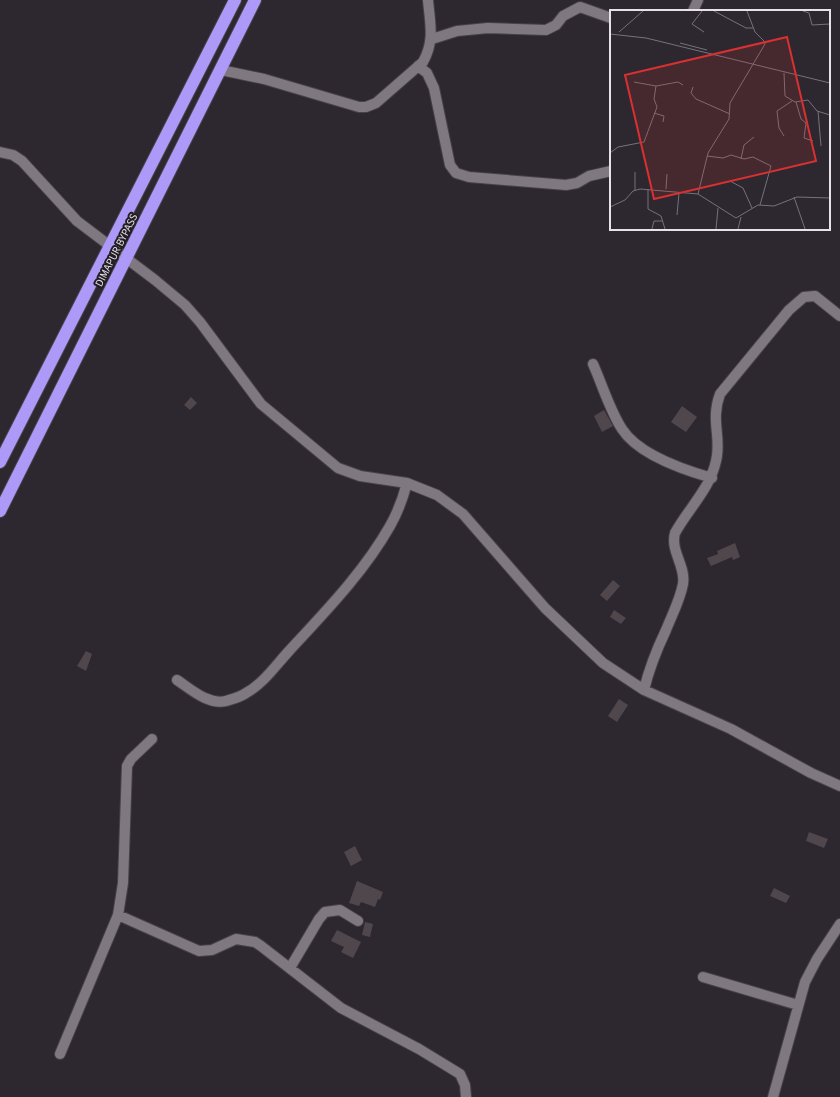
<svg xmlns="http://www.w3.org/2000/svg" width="840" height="1097" viewBox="0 0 840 1097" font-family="'Source Sans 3',sans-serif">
<rect width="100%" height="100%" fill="#2d272f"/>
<path fill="#50474d" d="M191 397 197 403 190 410 184 405Z
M682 406 697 417 686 432 671 422Z
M604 410 613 426 602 432 594 416Z
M735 543 740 557 733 560 732 557 711 566 707 558 718 554 717 551Z
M613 580 620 586 607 601 600 595Z
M614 610 626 618 621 624 610 617Z
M86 651 92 654 86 671 77 666Z
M619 699 628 705 617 722 608 716Z
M809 832 828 839 824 848 806 841Z
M355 846 362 860 351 866 344 852Z
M357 881 383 892 380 900 378 899 375 907 361 902 359 906 349 903Z
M774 888 790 896 786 903 770 896Z
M365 922 373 924 370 937 362 935Z
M337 930 361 942 353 958 341 952 344 947 331 941Z"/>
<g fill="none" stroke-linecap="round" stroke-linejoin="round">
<g stroke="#474249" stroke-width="12">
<path id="street" d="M693 11 698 0
M432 39 457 31 488 28 546 30 556 25 563 16 580 7 611 18
M418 66 427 73 434 88 450 165 456 173 469 177 566 185 577 183 589 176 611 171
M221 70 264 79 359 107H366L376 103 423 62C435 40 430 24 428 0
M0 152 13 155 22 161 77 221 155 280 185 305 200 322 261 404 338 468 360 476 407 483 437 495 463 514 545 608 603 663 644 690 731 729 811 773 840 786
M593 364C602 384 610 411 622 429 638 454 684 470 712 478
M177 680C192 690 208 705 226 701 232 699 241 697 246 693 263 684 276 665 289 651 325 612 364 572 390 526 398 512 403 498 407 483
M644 690C649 669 657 649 666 630 672 615 680 600 683 584 686 566 670 551 675 533 688 509 710 489 716 461 722 438 710 421 720 394L789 310 804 297 815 296 840 316
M118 915 199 951 212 950 236 939 255 942 261 946 341 1008 419 1049 460 1074 465 1085 466 1097
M290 968 319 919 325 912 340 910 358 921
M703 977 798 1005
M60 1054 118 915 123 883 127 766 131 759 152 739
M773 1097 805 982 817 959 840 924"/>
</g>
<g stroke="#474249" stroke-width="14">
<path id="highway" d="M0 462 235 0
M0 511 255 0"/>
</g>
<use href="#street" stroke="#7f7881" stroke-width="10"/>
<use href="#highway" stroke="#ad99f7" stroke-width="12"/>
</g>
<g text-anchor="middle" stroke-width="4" stroke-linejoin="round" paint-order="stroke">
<g font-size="11" fill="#e6e2e7" stroke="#231d25">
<text transform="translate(116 250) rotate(-63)" y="4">DIMAPUR BYPASS</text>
</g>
</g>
<g transform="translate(610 10)">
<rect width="220" height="220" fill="#2d272f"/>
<path fill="none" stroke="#777279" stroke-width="1" d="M92 1 82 14 94 22M104 1 136 18H143M193 1 199 3 202 15 220 14M9 22 33 1M0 24 36 28 220 73M70 33 97 40M174 63 175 86 185 92 198 90 207 101 220 105M24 72 46 76 68 72 73 75M83 77 81 83 86 89 120 104M186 92 191 109 196 113 194 128 203 131M208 101 211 136M44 103 54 106 53 112M174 126 169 118 167 101 182 91M0 143 8 137 34 132 47 97 44 89 46 76M97 146 113 148 121 145 134 149 143 147 161 156 150 195M131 149 134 135 144 127M25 162V180M120 171 133 178 142 198M38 179V199L51 206 55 219M56 179 57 164M88 184 98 143 119 109 120 93 155 34 154 31 145 22 137 1M184 187 195 219M0 197 15 190 23 181 30 179 88 184 126 208 148 195 164 196 187 187 220 188M67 205 69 183M42 219 44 211H53M106 219 108 198M128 219 131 207"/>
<path fill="#d73132" fill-opacity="0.15" stroke="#d73132" stroke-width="2" d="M177 27 206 151 44 189 15 65Z"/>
<rect width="220" height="220" fill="none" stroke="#e6e2e7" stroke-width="2"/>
</g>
</svg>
